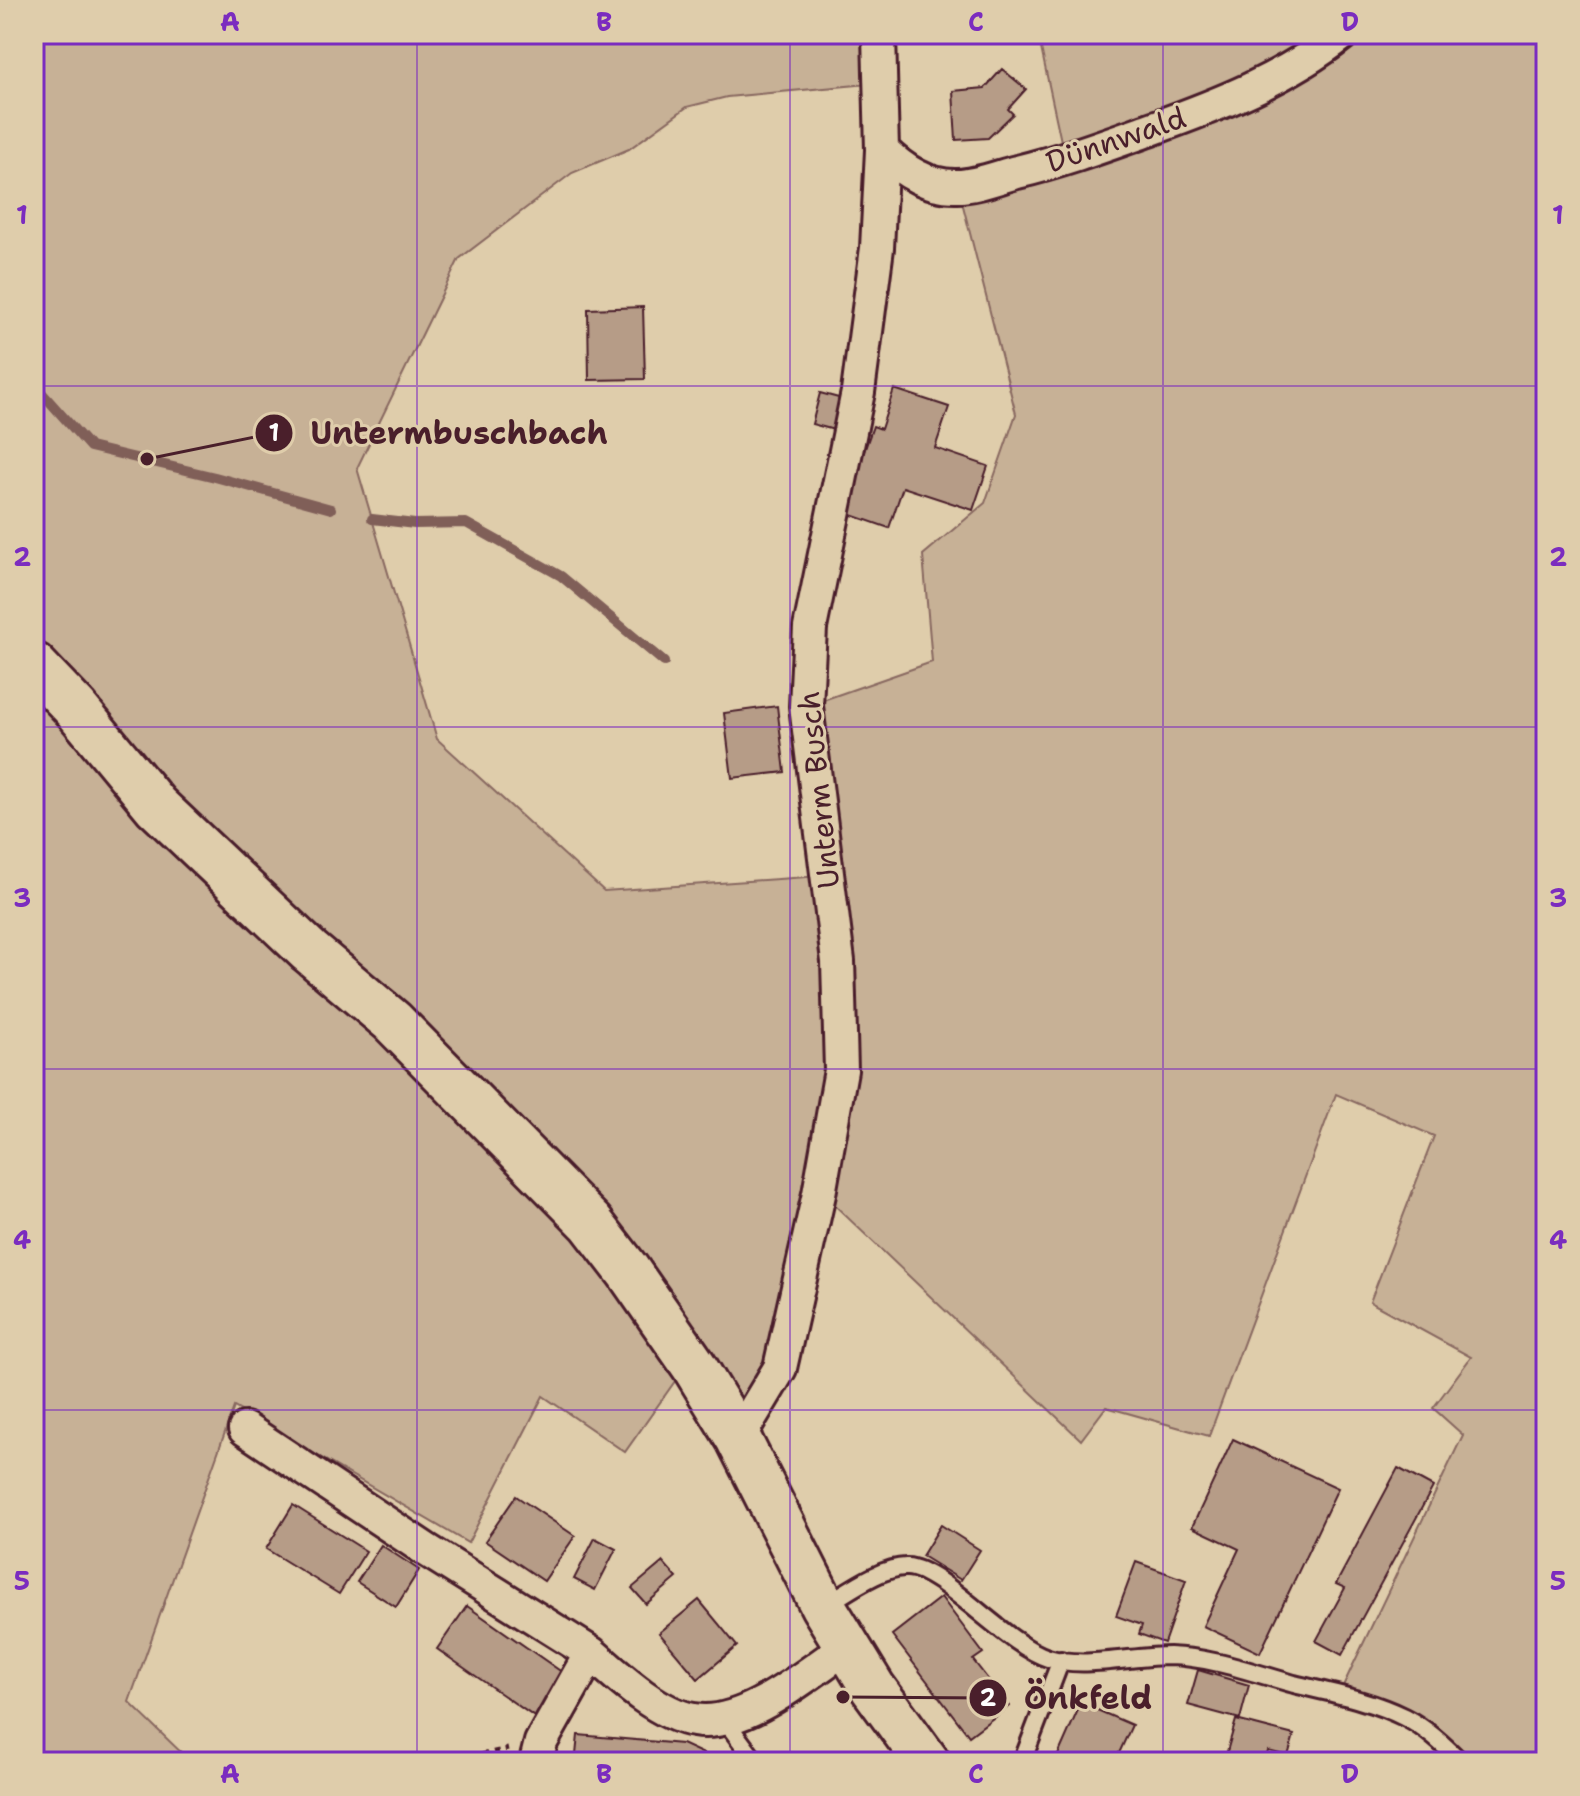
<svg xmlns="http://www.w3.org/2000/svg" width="1580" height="1796" viewBox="0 0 1580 1796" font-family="'Shantell Sans',sans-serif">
<rect width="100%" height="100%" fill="#dfcdab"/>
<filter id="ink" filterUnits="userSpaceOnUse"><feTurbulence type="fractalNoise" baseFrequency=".0125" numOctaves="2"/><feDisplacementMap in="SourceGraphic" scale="16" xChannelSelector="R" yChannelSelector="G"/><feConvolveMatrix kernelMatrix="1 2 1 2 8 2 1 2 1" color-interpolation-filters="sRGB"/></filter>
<g filter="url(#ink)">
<path fill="#c7b196" stroke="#886860" stroke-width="2" d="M34 34H867L868 84 727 97 687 107 629 149 572 173 459 259 357 468 437 739 604 891 821 876 833 1074 773 1359 741 1425 314 942 34 648Z
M1038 34H1546V1762H1473L1420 1717 1342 1688 1463 1435 1433 1408 1471 1357 1370 1302 1434 1136 1336 1094 1209 1436 1106 1407 1081 1440 826 1197 845 1077 806 706 932 662 923 555 985 503 1016 414 958 186 1065 160Z
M34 665 388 1028 687 1364 625 1452 543 1396 468 1543 234 1407 129 1702 191 1762H34Z"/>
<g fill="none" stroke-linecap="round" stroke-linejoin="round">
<path stroke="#805e59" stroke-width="10" d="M34 384 90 447 215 477 331 509
M372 519 415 524 466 523 561 576 664 662"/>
</g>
<path fill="#b69c87" stroke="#4a1f2b" stroke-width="2" d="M1002 69 1026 89 1008 109 1013 114 988 138 956 140 953 91 985 88Z
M643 307 645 379 589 380 588 309Z
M894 389 949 407 935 448 988 466 973 510 903 487 889 528 843 512 873 426 881 429Z
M820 393 846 400 838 431 812 424Z
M777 706 785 772 732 778 724 713Z
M1233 1439 1338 1488 1260 1653 1203 1626 1239 1549 1192 1527Z
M1398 1468 1433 1487 1342 1655 1316 1641 1345 1588 1336 1584Z
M516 1496 575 1536 544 1581 485 1541Z
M293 1505 366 1551 339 1594 266 1549Z
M941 1525 980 1550 961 1580 922 1556Z
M595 1538 616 1549 595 1590 574 1579Z
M381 1545 419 1570 396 1607 357 1582Z
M663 1562 677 1578 646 1604 632 1588Z
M1136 1562 1186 1580 1164 1643 1139 1634 1142 1625 1116 1616Z
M941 1597 983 1653 973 1660 1009 1706 969 1736 892 1635Z
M699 1600 737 1646 698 1679 659 1633Z
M467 1606 566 1675 536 1718 437 1649Z
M1198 1670 1249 1685 1240 1719 1188 1705Z
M1081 1703 1132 1725 1115 1762H1055Z
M1236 1720 1294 1735 1288 1756 1268 1751 1265 1762H1224Z
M578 1735 682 1744 708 1756 705 1762H620V1759L576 1755Z"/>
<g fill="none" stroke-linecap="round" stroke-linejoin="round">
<g stroke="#4a1f2b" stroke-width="22">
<path id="lane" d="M825 1605C846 1593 882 1566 907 1567 941 1568 1007 1646 1048 1658 1083 1669 1133 1656 1169 1656 1211 1657 1254 1673 1294 1684 1331 1693 1370 1700 1404 1717 1426 1728 1444 1745 1461 1762
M724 1719 756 1762
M1022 1762 1061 1660"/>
</g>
<g stroke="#4a1f2b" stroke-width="38">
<path id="street" d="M882 150C902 170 928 187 957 186 976 186 998 177 1017 172 1063 161 1106 145 1151 129 1218 105 1285 79 1342 34
M245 1429 425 1549 591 1653
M738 1438 780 1368 819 1194 841 1070 838 961 806 706 810 628 858 392 877 248 882 150 879 34
M536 1762 541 1742 591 1653C617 1676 659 1715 694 1720 744 1729 808 1673 848 1646"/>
</g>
<g stroke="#4a1f2b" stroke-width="50">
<path id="secondary" d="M34 665 76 709 156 806 309 951 392 1021 591 1223 628 1271 694 1366 738 1438 823 1606 873 1688 927 1762"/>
</g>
<path stroke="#4a1f2b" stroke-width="5" stroke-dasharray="6 6" stroke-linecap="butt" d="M446 1762 508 1749"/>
<use href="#lane" stroke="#dfcdab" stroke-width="16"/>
<use href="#street" stroke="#dfcdab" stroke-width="32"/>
<use href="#secondary" stroke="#dfcdab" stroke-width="44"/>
</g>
</g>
<path fill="none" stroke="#7b2cbf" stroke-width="2" stroke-opacity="0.55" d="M417 34V1762M790 34V1762M1163 34V1762M34 386H1546M34 727H1546M34 1069H1546M34 1410H1546"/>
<g text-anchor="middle" stroke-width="6" stroke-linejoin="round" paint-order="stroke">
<g font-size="30" fill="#4a1f2b" stroke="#dfcdab">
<text transform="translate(1116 140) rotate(-19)" y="10">Dünnwald</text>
<text transform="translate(819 790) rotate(-96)" y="10">Unterm Busch</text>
</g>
</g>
<path fill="none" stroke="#4a1f2b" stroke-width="3" d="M147 459L274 433M843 1697L988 1698"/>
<g fill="#4a1f2b" stroke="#dfcdab" stroke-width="3">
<circle cx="147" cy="459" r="8"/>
<circle cx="843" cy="1697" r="8"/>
<circle cx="274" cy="433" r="20"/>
<circle cx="988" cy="1698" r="20"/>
</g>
<g font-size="24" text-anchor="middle" font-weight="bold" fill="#fff">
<text x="274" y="441">1</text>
<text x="988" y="1706">2</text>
</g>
<g font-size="32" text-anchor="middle" font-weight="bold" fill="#4a1f2b" stroke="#dfcdab" stroke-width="6" stroke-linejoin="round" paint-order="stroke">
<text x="459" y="444">Untermbuschbach</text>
<text x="1088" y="1709">Önkfeld</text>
</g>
<rect width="1580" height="1796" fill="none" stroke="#dfcdab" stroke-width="88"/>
<rect x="44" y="44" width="1492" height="1708" fill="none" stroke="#7b2cbf" stroke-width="3"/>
<g font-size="26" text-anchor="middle" font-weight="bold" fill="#7b2cbf">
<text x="230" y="31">A</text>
<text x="604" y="31">B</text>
<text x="976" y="31">C</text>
<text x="1350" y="31">D</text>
<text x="22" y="224">1</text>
<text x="1558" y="224">1</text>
<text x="22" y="566">2</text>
<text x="1558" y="566">2</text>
<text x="22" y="907">3</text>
<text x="1558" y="907">3</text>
<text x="22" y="1249">4</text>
<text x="1558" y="1249">4</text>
<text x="22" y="1590">5</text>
<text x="1558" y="1590">5</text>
<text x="230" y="1783">A</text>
<text x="604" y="1783">B</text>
<text x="976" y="1783">C</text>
<text x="1350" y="1783">D</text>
</g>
</svg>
